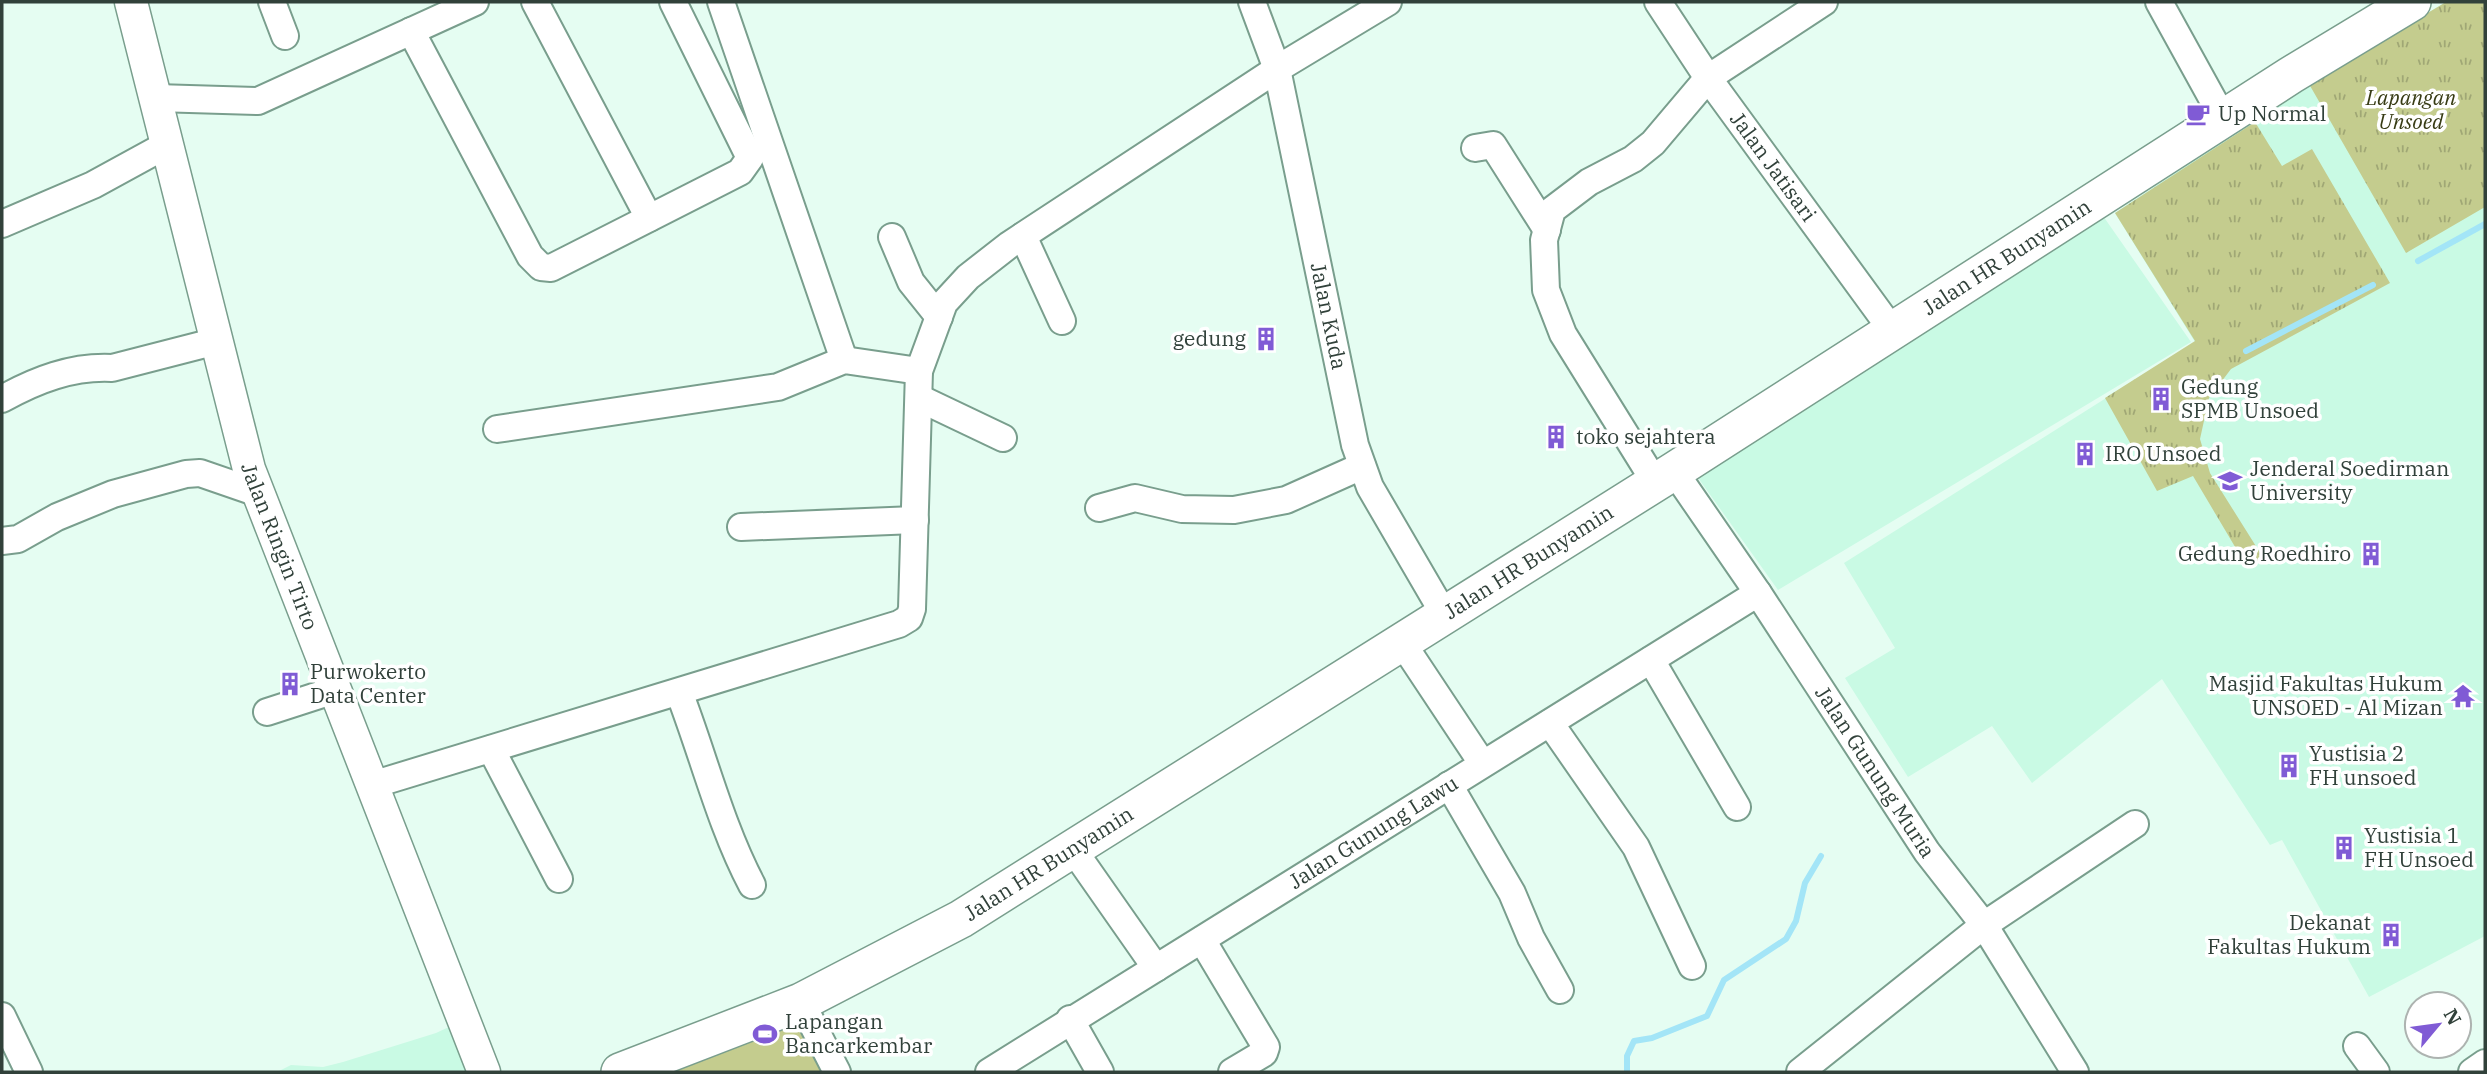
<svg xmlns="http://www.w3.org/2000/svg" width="2487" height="1074" viewBox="0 0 2487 1074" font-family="'IBM Plex Serif',serif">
<defs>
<pattern id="grass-tufts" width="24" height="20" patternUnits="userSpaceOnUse" patternTransform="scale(1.75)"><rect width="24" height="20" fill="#c4cc8e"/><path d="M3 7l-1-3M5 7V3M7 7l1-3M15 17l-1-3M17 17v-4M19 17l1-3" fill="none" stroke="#a0a775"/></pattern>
</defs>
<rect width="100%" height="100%" fill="#e5fdf2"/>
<path fill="#c9fae4" d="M2446 2H2485V936L2369 997 2282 840 2270 845 2162 679 2032 783 1992 726 1908 777 1845 678 1895 648 1844 563 2195 342 2115 213 2309 84Z
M2101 213 2191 342 1778 590 1691 468Z
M464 1020 484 1072H277L291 1065 323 1067 343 1062 436 1033Z"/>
<path fill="url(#grass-tufts)" d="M2446 2H2485V207L2406 253 2309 84Z
M2255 122 2282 166 2312 149 2390 283 2231 369 2209 398 2200 439 2210 473 2264 559 2247 567 2193 476 2157 491 2105 398 2195 341 2115 213Z"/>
<path fill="#c4cc8e" d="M797 996 833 1072H632Z"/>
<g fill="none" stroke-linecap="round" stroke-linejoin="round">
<path stroke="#a3e5f7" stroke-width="6" d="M2418 261 2485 224
M2246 351 2373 285
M1627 1072V1056L1634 1041 1652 1038 1707 1016 1724 980 1786 939 1796 921 1805 883 1821 856"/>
<g stroke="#799e8d" stroke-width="30">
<g id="minor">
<path d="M272 2 285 36"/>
<path d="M535 2 649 218"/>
<path d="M721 2 844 360"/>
<path id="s1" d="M1252 2 1277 69 1355 445 1370 487 1444 614"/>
<path id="s2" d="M1658 2 1708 78 1892 330"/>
<path d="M2159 2 2223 118"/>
<path d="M411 31 530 256 541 267 551 268 740 172 750 158 673 2"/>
<path d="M156 98 258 101 475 2"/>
<path d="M1475 148 1493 145 1547 230"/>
<path d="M2 224 93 185 168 144"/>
<path d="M1023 236 1062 321"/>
<path d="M892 237 911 282 939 317"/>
<path d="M919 398 1003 438"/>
<path d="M2 399C36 380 72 366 112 368L217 341"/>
<path d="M497 429 778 387 844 360 919 371"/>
<path id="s3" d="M1674 471 1758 593 1927 852 1984 925 2075 1072"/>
<path d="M1655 482 1563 334 1546 290 1544 240 1552 210 1589 182 1633 159 1653 143 1708 78 1824 2"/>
<path d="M1099 508 1135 498 1182 509 1234 510 1286 500 1362 466"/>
<path d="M741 527 915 520"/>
<path d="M2 541 18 539 57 517 113 494 186 474 200 473 258 493"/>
<path d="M1401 641 1482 763"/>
<path d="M1651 660 1737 807"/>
<path d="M679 692C704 757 720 824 752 885"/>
<path d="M267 712 335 690"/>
<path d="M1550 723 1636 847 1692 966"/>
<path d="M491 749 559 879"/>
<path d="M372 785 899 624 909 618 912 609 919 371 944 303 968 277 1009 245 1277 69 1388 2"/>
<path d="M1449 785 1512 893 1531 938 1560 990"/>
<path d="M1072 848 1156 968"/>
<path d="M1202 940 1266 1047 1264 1053 1232 1072"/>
<path d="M801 1002 837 1072"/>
<path d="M2 1016 29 1072"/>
<path d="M1070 1019 1100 1072"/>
<path d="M2357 1046 2376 1072"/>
<path id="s4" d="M989 1072 1758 593"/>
<path d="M1800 1072 1984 925 2135 824"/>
<path d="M2472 1072 2485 1063"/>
</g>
</g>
<g stroke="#799e8d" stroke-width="35">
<g id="tertiary">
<path id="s5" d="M131 2 249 469 484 1072"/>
</g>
</g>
<g stroke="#799e8d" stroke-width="40">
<g id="secondary">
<path id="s6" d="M620 1072 801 1002 961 919 1674 471 2291 75 2412 2"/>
</g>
</g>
<use href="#minor" stroke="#fff" stroke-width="26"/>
<use href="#tertiary" stroke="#fff" stroke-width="32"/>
<use href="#secondary" stroke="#fff" stroke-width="37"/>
</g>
<defs>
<g id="cafe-bare" transform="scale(1.89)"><path d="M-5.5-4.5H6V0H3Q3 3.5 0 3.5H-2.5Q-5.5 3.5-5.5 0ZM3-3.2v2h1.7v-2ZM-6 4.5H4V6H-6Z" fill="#805bd5" stroke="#fff" stroke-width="2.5" paint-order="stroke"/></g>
<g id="building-bare" transform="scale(1.89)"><path d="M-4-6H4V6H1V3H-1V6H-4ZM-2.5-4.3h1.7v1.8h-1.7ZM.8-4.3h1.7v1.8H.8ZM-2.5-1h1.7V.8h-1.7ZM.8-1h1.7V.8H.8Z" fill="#805bd5" stroke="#fff" stroke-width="2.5" paint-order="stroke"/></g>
<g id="university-bare" transform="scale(1.89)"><path d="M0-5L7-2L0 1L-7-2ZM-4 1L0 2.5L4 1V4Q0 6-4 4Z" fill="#805bd5" stroke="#fff" stroke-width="2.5" paint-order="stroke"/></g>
<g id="temple-bare" transform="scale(1.89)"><path d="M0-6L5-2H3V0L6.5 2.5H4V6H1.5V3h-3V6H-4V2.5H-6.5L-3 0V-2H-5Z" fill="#805bd5" stroke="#fff" stroke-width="2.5" paint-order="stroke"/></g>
<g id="stadium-bare" transform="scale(1.89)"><path d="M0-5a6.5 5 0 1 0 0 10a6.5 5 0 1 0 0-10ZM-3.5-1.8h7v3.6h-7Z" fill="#805bd5" stroke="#fff" stroke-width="2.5" paint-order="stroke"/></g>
</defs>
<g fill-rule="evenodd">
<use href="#cafe-bare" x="2198" y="114"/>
<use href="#building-bare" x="1266" y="339"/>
<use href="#building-bare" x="2161" y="399"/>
<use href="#building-bare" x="1556" y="437"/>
<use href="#building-bare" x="2085" y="454"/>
<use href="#university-bare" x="2230" y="481"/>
<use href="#building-bare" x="2371" y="554"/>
<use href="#building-bare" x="290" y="684"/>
<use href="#temple-bare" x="2463" y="696"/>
<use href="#building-bare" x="2289" y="766"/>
<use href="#building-bare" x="2344" y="848"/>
<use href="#building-bare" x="2391" y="935"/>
<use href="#stadium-bare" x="765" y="1034"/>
</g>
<g text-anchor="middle" stroke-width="7" stroke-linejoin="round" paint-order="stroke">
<g font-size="21" font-style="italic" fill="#373b14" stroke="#fff">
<text x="2411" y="105">Lapangan<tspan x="2411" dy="24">Unsoed</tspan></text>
</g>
<g font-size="21" fill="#31413a" stroke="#fff" text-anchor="start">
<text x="2218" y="121">Up Normal</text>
<text x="1246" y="346" text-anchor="end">gedung</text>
<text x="2181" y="394">Gedung<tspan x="2181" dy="24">SPMB Unsoed</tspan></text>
<text x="1576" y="444">toko sejahtera</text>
<text x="2105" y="461">IRO Unsoed</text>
<text x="2250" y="476">Jenderal Soedirman<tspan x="2250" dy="24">University</tspan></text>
<text x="2351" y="561" text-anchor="end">Gedung Roedhiro</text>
<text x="310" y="679">Purwokerto<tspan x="310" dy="24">Data Center</tspan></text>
<text x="2443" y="691" text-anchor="end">Masjid Fakultas Hukum<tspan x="2443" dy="24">UNSOED - Al Mizan</tspan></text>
<text x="2309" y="761">Yustisia 2<tspan x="2309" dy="24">FH unsoed</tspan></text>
<text x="2364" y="843">Yustisia 1<tspan x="2364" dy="24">FH Unsoed</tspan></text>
<text x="2371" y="930" text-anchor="end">Dekanat<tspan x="2371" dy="24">Fakultas Hukum</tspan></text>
<text x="785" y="1029">Lapangan<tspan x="785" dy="24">Bancarkembar</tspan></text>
</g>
<g font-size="21" fill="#31413a" stroke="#fff">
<text dy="7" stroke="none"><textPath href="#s2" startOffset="201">Jalan Jatisari</textPath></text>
<text dy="7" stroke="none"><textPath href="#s6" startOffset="1612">Jalan HR Bunyamin</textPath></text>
<text dy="7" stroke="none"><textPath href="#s1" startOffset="324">Jalan Kuda</textPath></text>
<text dy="7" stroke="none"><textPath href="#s5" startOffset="565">Jalan Ringin Tirto</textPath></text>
<text dy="7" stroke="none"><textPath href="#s6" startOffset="1045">Jalan HR Bunyamin</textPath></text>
<text dy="7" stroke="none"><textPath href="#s3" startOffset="362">Jalan Gunung Muria</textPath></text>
<text dy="7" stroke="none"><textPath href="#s4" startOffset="453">Jalan Gunung Lawu</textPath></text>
<text dy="7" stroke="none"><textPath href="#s6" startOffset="478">Jalan HR Bunyamin</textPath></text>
</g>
</g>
<rect width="2487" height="1074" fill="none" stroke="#31413a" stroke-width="7"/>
<g transform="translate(2438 1025) rotate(61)"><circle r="33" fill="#ffffff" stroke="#adb3b0" stroke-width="2"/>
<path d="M0-5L12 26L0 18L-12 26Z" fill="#805bd5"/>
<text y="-10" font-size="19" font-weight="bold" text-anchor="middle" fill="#31413a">N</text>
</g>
</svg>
